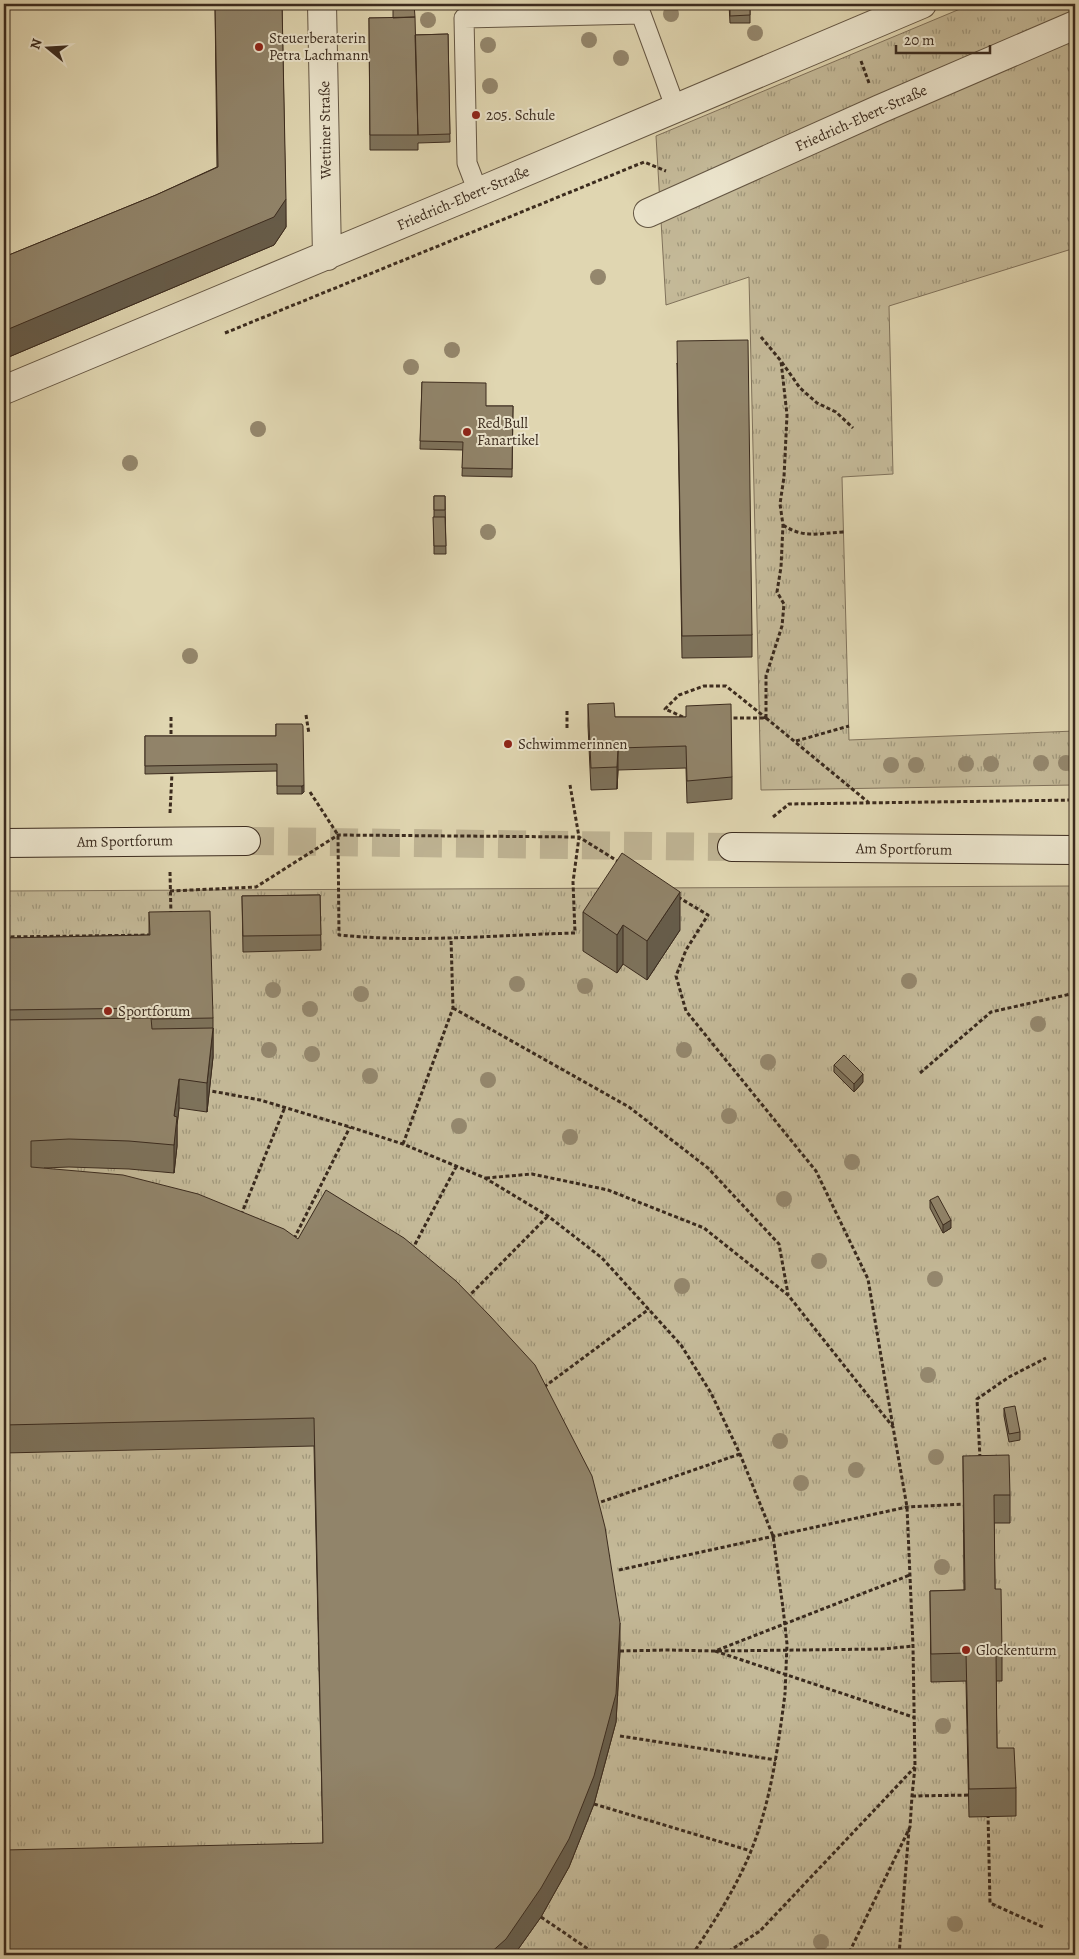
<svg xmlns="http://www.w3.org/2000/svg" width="1079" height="1959" viewBox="0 0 1079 1959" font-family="Alegreya,serif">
<defs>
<pattern id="park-tufts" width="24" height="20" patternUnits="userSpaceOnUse" patternTransform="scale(1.25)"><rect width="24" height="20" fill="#c4b998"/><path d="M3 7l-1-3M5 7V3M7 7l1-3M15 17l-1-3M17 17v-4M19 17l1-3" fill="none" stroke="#a0977b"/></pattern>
</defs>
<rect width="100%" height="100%" fill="#e0d6b1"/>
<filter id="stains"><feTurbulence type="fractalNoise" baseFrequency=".004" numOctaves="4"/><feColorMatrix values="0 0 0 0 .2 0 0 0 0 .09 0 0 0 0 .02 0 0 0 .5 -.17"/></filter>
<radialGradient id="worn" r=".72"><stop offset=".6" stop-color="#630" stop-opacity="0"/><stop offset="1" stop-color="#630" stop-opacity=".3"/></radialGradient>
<path fill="url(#park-tufts)" stroke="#80725b" d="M972 4H1075V248L889 306 893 474 842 477 849 740 1075 731V785L761 790 749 277 666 305 656 136Z
M1075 886V1955H4V891Z"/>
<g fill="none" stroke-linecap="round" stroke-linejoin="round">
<path stroke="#bfb494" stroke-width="28" stroke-dasharray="28 14" stroke-linecap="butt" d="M246 841 732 847"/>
<g stroke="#645643" stroke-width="21">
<path id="service" d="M478 192 467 163 464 18 641 14 676 109"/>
</g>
<g stroke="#645643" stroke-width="30">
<path id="pedestrian" d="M648 213 880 109 1075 25"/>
</g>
<g stroke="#645643" stroke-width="30">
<path id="minor" d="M322 4 327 256
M4 390 478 192 922 4"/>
</g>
<g stroke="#3b2b1e" stroke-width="30">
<path id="secondary" d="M4 843 246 841
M732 847 1075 850"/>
</g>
<path stroke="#3b2b1e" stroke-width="3" stroke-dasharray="4 2.5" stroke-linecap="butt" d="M861 61 869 83
M225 333 644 162 666 171
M761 337 781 361 800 388 817 403 836 412 853 428
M783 525C804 539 820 533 844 532
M567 711V729
M306 715 309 734
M171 717V739
M683 717 665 709 679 695 704 686H726L766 718
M727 718H766L868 802
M766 718V676L782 626 784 604 777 592 781 567 783 525 780 504 784 477 787 415 781 361
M796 741 849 726
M310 792 338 835 339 935C417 943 496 935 575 933L573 882 579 837 570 785
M170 813 172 773
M773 817 789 804 1075 800
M170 872 171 916
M170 891 256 887 338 835 579 837 619 862
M678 897 708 915 686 950 676 976 686 1011 816 1171 868 1279 893 1427
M4 937 153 935
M453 1008 629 1107 708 1168 779 1244 788 1294
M920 1073 991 1012 1075 993
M206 1090 260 1100 350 1127 403 1144 485 1178 548 1216 602 1258 681 1345 711 1393 740 1454 773 1536 783 1608
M403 1144 453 1008 451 938
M486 1178 532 1174 608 1190 704 1228 788 1295 893 1427 907 1507 913 1646 915 1767 912 1796 910 1827 848 1955
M241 1215 285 1107
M294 1239 350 1127
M412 1250 456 1167
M467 1298 548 1216
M544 1387 649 1309
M980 1458 977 1399 1009 1377 1046 1358
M595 1504 740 1454
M619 1570 907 1507 965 1504
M620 1651 669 1650 715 1651 910 1575
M715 1651 913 1717
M718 1651 882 1649 913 1646
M620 1736 776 1760
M912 1796 972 1795
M594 1804 751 1851
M988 1814 990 1903 1043 1927
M541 1917 597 1955
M692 1955C714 1922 736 1888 751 1851 771 1801 778 1747 785 1694
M723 1955 760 1931 915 1767
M899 1955 909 1829"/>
<use href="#service" stroke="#ebe4cc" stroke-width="19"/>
<use href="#pedestrian" stroke="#ebe4cc" stroke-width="28"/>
<use href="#minor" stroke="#ebe4cc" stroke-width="28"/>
<use href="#secondary" stroke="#ebe4cc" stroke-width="28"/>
<path stroke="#3b2b1e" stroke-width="3" stroke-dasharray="4 2.5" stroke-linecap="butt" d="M783 1608 787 1644 785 1694"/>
</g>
<g fill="#94876d">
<circle cx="671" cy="14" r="8"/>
<circle cx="428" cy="20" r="8"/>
<circle cx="755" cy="33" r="8"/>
<circle cx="589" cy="40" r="8"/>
<circle cx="488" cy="45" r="8"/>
<circle cx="621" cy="58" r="8"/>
<circle cx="490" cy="86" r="8"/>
<circle cx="598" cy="277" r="8"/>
<circle cx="452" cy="350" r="8"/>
<circle cx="411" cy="367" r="8"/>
<circle cx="258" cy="429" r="8"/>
<circle cx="130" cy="463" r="8"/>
<circle cx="488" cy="532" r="8"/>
<circle cx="190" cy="656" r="8"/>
<circle cx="1041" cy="763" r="8"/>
<circle cx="1066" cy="763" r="8"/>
<circle cx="966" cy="764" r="8"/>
<circle cx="991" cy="764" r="8"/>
<circle cx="891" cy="765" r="8"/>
<circle cx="916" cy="765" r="8"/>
<circle cx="909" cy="981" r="8"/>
<circle cx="517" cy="984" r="8"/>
<circle cx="585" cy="986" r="8"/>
<circle cx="273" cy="990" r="8"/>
<circle cx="361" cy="994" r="8"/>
<circle cx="310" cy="1009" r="8"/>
<circle cx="1038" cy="1024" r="8"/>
<circle cx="269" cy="1050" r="8"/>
<circle cx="684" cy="1050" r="8"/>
<circle cx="312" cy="1054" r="8"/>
<circle cx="768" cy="1062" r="8"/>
<circle cx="370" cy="1076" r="8"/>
<circle cx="488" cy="1080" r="8"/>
<circle cx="729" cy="1116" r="8"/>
<circle cx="459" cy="1126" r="8"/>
<circle cx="570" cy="1137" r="8"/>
<circle cx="852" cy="1162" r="8"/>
<circle cx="784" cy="1199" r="8"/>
<circle cx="819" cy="1261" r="8"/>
<circle cx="935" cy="1279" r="8"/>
<circle cx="682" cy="1286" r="8"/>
<circle cx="928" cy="1375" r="8"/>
<circle cx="780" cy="1441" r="8"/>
<circle cx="936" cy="1457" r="8"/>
<circle cx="856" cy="1470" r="8"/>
<circle cx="801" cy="1483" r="8"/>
<circle cx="942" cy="1567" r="8"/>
<circle cx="943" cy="1726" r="8"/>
<circle cx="955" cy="1924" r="8"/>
<circle cx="821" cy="1942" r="8"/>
</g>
<path fill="#7d725b" stroke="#3b2b1e" d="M215 4H282L286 227 274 245 4 359V257L156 195 217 167Z
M729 4H750V23H730Z
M369 18H393L415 35 448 34 450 142 418 143V150H370Z
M677 363 752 635V657L682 658Z
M422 382 486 406H513L512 477 462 476 463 450 420 449Z
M434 496H445L446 554H434Z
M588 704 615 717H686L732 777V799L687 803 686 768 618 770 617 789 591 790 588 726Z
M276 724 304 792 302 794H277V771L145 774V736H276Z
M320 895 321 950 243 952 242 896Z
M149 912 213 1018V1057L207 1112 179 1108 177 1125V1146L174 1173 129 1169 69 1167 44 1168 620 1651 616 1722 594 1804 569 1867 541 1917 514 1955H4L323 1843 314 1446 4 1453V938L149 935Z
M583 912 680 930 647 980 623 964 617 973 583 951Z
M834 1065 863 1082 854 1092 834 1072Z
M930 1200 951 1228 943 1233 930 1208Z
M1004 1408 1020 1432V1440L1009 1442 1004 1416Z
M963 1456 1010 1495V1523H994L995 1589 1002 1652V1681H996L997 1748 1016 1788V1816L969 1817 966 1681 931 1682 930 1591 964 1590Z"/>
<path fill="#665c4a" stroke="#3b2b1e" d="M286 199V227L274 245 4 359V331Z
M618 748V770L617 789V767Z
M304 785V792L302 794V786Z
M680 892V930L647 980V941Z
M623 925V964L617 973V935Z
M213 1028V1057L207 1112V1083Z
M863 1074V1082L854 1092V1084Z
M179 1079V1108L177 1125V1146L174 1173V1116Z
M951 1220V1228L943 1233V1225Z
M620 1623V1651L616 1722 594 1804 569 1867 541 1917 514 1955H488Z"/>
<path fill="#91846a" stroke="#3b2b1e" d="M215 4H282L286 199 274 217 4 331V257L156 195 218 167Z
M393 4H414L415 17 393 18Z
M730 4H750V15L730 16Z
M415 17 418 135H370L369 18Z
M448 34 450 134 418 135 415 35Z
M748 340 752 635 682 636 677 341Z
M422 382 486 383V406H513L512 469 462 468 463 442 420 441Z
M434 496H445V510H434Z
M433 517H445L446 546H434Z
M614 703 615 717H686V706L731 704 732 777 687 781 686 746 618 748 617 767 591 768 588 704Z
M276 724H302L303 726 304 785 302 786H277V764L145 766V736H276Z
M622 853 680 892 647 941 623 925 617 935 583 912Z
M320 895 321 935 243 936 242 896Z
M210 911 213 1018 152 1019 151 1008 4 1010V938L150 935 149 912Z
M151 1018 152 1029 213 1028 207 1083 179 1079 174 1116 177 1117 174 1145 129 1141 69 1139 31 1141V1167L123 1175 198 1194 284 1229 298 1239 326 1190 404 1238 456 1281 490 1316 535 1365 592 1476 605 1527 620 1623 616 1694 594 1776 569 1839 541 1888 506 1939 488 1955H4V1850L323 1843 314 1418 4 1425V1020Z
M844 1055 863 1074 854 1084 834 1065Z
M938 1196 951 1220 943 1225 930 1200Z
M1015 1406 1020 1432 1009 1434 1004 1408Z
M1009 1455 1010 1495H994L995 1589H1001L1002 1652H996L997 1748H1014L1016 1788 969 1789 966 1653 931 1654 930 1591 965 1590 963 1456Z"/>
<g fill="#8f2418" stroke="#ebe4cc" stroke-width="2">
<circle cx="259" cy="47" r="5"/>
<circle cx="476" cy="115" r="5"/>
<circle cx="467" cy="432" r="5"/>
<circle cx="508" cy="744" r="5"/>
<circle cx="108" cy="1011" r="5"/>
<circle cx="966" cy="1650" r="5"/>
</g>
<g text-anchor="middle" stroke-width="4" stroke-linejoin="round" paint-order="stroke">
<g font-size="15" fill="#3b2b1e" stroke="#ebe4cc" text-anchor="start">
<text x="269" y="43">Steuerberaterin<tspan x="269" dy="17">Petra Lachmann</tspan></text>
<text x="486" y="120">205. Schule</text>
<text x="477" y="428">Red Bull<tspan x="477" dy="17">Fanartikel</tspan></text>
<text x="518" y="749">Schwimmerinnen</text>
<text x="118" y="1016">Sportforum</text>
<text x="976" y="1655">Glockenturm</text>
</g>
<g font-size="15" fill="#3b2b1e" stroke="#ebe4cc">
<text transform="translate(861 118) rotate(-24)" y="5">Friedrich-Ebert-Straße</text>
<text transform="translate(325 130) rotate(-91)" y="5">Wettiner Straße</text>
<text transform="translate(463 198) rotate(-23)" y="5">Friedrich-Ebert-Straße</text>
<text transform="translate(125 841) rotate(-1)" y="5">Am Sportforum</text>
<text transform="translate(904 849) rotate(1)" y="5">Am Sportforum</text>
</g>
</g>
<rect width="1079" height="1959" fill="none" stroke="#e0d6b1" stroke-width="20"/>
<rect x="5" y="5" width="1069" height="1949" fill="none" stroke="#3b2b1e" stroke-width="2.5"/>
<rect x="10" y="10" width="1059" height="1939" fill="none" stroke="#3b2b1e"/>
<g transform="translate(48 48) rotate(288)" stroke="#ebe4cc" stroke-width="4" paint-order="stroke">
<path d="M0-4L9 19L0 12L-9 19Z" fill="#3b2b1e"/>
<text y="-8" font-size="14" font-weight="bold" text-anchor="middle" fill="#3b2b1e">N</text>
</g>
<path d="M896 45v8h94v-8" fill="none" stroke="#3b2b1e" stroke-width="2.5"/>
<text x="904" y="45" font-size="15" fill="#3b2b1e" stroke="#ebe4cc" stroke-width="4" paint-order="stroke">20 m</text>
<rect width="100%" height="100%" filter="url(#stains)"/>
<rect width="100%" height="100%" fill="url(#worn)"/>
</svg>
